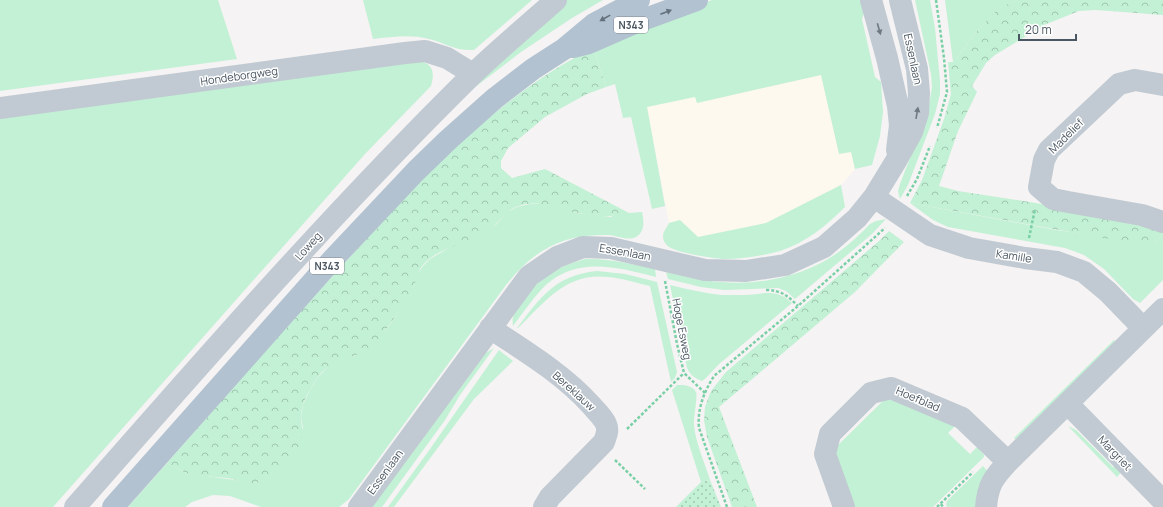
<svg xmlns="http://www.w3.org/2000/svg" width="1163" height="507" viewBox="0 0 1163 507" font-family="Manrope,sans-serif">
<defs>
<pattern id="forest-crowns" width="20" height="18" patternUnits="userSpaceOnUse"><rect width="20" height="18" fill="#c3f1d5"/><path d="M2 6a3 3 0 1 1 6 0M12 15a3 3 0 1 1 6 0" fill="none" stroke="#a0c6b0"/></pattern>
<pattern id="park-dots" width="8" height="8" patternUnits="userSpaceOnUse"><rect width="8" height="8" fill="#c3f1d5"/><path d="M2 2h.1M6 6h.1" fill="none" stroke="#a0c6b0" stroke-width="1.8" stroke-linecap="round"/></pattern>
</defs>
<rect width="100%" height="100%" fill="#f5f3f3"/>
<path fill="#fdf9ef" d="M821 75 839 154 851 151 855 169 841 185 766 223 698 237 680 220 669 223 647 107 695 96 697 103Z"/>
<path fill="#c3f1d5" d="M0 0H218L237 59 0 91Z
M363 0H532L474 50C454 51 446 43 429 39 410 34 392 37 373 39Z
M567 0H603L572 18 521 52 449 107Z
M712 0H862L865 10 862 19 875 77 881 82 883 112 880 136 872 165 855 169 851 152 839 154 821 75 697 103 695 97 647 107 665 206 652 209 631 117 623 118 615 84 606 87 593 48 627 32Z
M915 0H930L935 28 940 81V94L935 114 908 185 900 199 898 191 900 184 928 111 932 87 931 74Z
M945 0H1017L998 10 979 29 953 62Z
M411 58C428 63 437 65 431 86L365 154 53 507H0V112Z
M841 185 845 207C826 226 805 243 780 251 762 256 743 259 725 259 715 259 680 253 671 248 667 246 663 242 663 236 663 232 667 227 669 223L680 220 698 237 766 223Z
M910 203 1056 230 1155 244 1163 233V280L1140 303 1133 299 1104 269 1084 255 1065 248 948 227 933 220Z
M530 204H546L577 213 611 217 616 214 642 212C644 221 645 232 636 237 628 241 617 236 609 235 562 234 535 249 506 285L349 499 339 507H261L230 496 213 495 192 502 185 507H128L167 463 186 473 255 483 269 478 303 428 301 416 303 405 310 390 319 376 329 366 339 360 356 355 386 330 410 296 414 286 416 276 423 266 430 259 452 246 470 240 496 225 506 213 517 207Z
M886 219 872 234 795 299 786 291 778 288 724 290 701 287 668 279 666 272C684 276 702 281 721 282 761 286 808 275 840 251 851 243 861 233 870 224L876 221Z
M585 259C609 258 631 264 655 269L656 277C616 267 574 255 541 290 531 301 522 314 513 326 512 320 513 315 515 310 522 297 542 277 555 270 565 265 575 262 585 259Z
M597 271 625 274 657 282 677 372 675 378 671 382 650 286C636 283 622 278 608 277 566 272 545 302 518 328H517C542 296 554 276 597 271Z
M670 285C686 289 704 293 721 295 729 295 737 295 745 295 764 294 776 288 792 303L718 365 706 378 702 381C696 379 690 375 687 368Z
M1114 340 1118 344 1018 442 1014 438Z
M494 348 460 395 445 420 382 507H372L484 354Z
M499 350 513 361 474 399 394 507H388L430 449Z
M677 385C684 385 692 385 696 392 698 396 693 419 694 426 696 444 705 463 710 480L701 482 672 390Z
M889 395 958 423 948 433 970 454 977 447 984 455V457L933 507H850L831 452Z
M1068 426 1076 430 1113 467H1120L1123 470 1117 477Z
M983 466 989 473 979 507H947L946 504 947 501Z"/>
<path fill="url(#forest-crowns)" d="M1017 0H1163V15L1096 10 1079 11 1044 25 995 55 986 63 972 86 977 92 958 131 939 186 958 191 1030 202 1138 221 1163 230V233L1155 244 1131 243 910 203 922 180 944 119 951 94 948 62H953L979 29 998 9Z
M593 48 606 87 587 94 545 117 508 148 501 161V168L512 178 545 169 631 214C627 214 623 214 618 214 615 215 613 216 610 216 600 217 589 215 579 213 557 211 540 197 516 207 503 213 497 226 486 233 466 245 440 246 423 265 415 274 416 286 410 296 407 302 402 308 398 313 390 323 384 334 375 343 358 360 334 356 318 377 311 388 301 403 301 416 301 424 304 432 301 441 296 460 274 482 253 483 244 483 235 479 226 478 213 476 199 477 186 473 180 470 173 466 167 463 231 390 295 317 360 246 384 221 407 193 432 169 481 122 533 78 593 48Z
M889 231 904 242 855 292 719 407 757 507H732L707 437 704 420 705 407 711 391 726 372 879 241Z"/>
<path fill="url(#park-dots)" d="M710 480 721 507H676L701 482Z"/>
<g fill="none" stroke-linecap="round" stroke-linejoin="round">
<path stroke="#7ad0a6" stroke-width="2.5" stroke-dasharray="3 2" stroke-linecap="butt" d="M936 0 944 58 947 92 937 128
M907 196 917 179 930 146
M1029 238 1035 209
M665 281 677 344 684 373 705 393
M766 290C781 290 788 296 798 306
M627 429 684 373
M615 460 645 489
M941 504 943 507
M727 507 699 428C697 409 704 392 714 376L798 306 885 228
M937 507 973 472"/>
<path stroke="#c1cad2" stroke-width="22" d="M871 0 887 58 898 106 900 125 897 150
M1163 85 1135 80 1119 84 1049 150 1044 160 1039 187 1053 199 1068 202 1142 215 1163 222
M0 108 405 53 425 51 447 58 473 74
M874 197 930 235 969 248 1025 258 1057 262 1084 272 1108 292 1143 328
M490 328C525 351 563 374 591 405 596 411 603 417 606 424 609 431 606 436 604 442L550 497 544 507
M1068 404 1163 501
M75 507C204 360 333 212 472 75 499 49 528 25 556 0
M359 507 529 276 557 257 583 247 611 248 705 270 746 271 785 265 824 247 857 218 874 197 896 161 912 132 918 113 919 93 917 69 900 0
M844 507 825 454 830 434 871 393 891 388 962 418 1008 462
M986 507C988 485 993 478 1008 462L1163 309"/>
<path stroke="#b3c2d1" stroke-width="22" d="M573 47 589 43 637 22 697 0
M113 507 333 259 416 171 448 140 494 99 533 69 564 49 594 24 639 0"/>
</g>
<defs><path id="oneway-solid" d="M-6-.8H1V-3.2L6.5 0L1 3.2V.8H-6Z"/></defs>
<g fill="#64717d">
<use href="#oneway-solid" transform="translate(666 12) rotate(-21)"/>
<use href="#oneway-solid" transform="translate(605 18) rotate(151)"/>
</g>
<g fill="#6e7983">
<use href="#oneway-solid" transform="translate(879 29) rotate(74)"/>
<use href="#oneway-solid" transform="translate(917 113) rotate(-80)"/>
</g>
<g text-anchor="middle" stroke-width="3" stroke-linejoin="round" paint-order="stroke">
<g fill="#fff" stroke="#808990" stroke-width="1">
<rect x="614" y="17" width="34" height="16" rx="3"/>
<rect x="310" y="258" width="34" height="16" rx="3"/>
</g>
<g font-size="10" font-weight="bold" fill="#4a5661">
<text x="631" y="29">N343</text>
<text x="327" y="270">N343</text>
</g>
<g font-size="11" fill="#4a5661" stroke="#fff">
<text transform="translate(913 59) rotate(78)" y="4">Essenlaan</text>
<text transform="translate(239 76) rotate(-8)" y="4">Hondeborgweg</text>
<text transform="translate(1066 136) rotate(-45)" y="4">Madelief</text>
<text transform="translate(308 246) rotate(-48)" y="4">Loweg</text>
<text transform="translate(625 252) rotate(10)" y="4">Essenlaan</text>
<text transform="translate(1014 256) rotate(9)" y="4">Kamille</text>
<text transform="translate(682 329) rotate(79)" y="4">Hoge Esweg</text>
<text transform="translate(574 391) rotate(42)" y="4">Bereklauw</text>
<text transform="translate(918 399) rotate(23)" y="4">Hoefblad</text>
<text transform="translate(1115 453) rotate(46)" y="4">Margriet</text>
<text transform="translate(385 472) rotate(-54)" y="4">Essenlaan</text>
</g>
</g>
<path d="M1019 34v6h57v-6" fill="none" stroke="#4a5661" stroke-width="2"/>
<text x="1025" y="34" font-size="12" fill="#4a5661" stroke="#ffffff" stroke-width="3" paint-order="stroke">20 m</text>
</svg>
